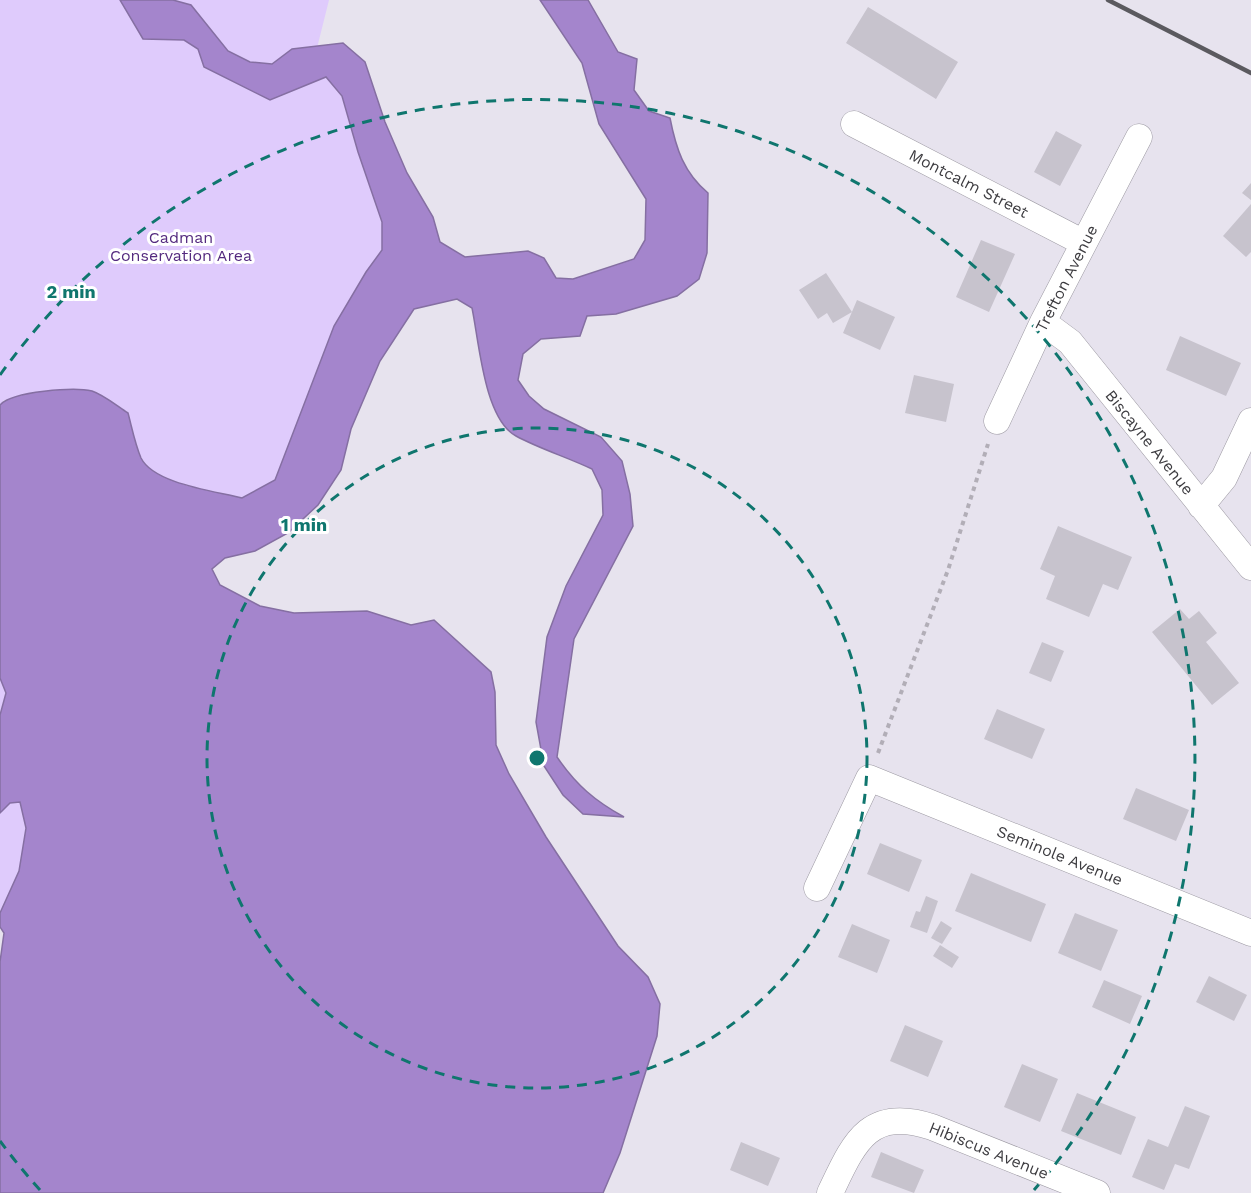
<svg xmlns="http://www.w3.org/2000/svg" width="1251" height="1193" viewBox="0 0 1251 1193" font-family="'Work Sans',sans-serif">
<rect width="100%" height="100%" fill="#e7e3ee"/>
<path fill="#dfcbfc" d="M0 0H120L143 39 184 40 198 49 305 84 326 76 342 96 358 152 382 222V250L366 272 334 326 275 480 242 498C214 491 157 485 142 459 134 446 132 428 128 413L91 391 4 400 0 405Z
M173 0H329L317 48 292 49 272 64 250 62 228 51 191 5Z
M0 678 6 693 2 712 26 828 19 871 0 913Z"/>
<path fill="#a485cc" stroke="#856fa2" stroke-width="1.5" d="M120 0H173L191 5 228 51 250 62 272 64 292 49 343 43 365 62 385 122 407 173 433 217 440 242 465 257 528 251 544 258 556 278 573 279 634 259 645 240 646 199 599 124 582 63 540 0H588L618 52 637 59 634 90 649 111 670 118C676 149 684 173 708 193L707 253 699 279 677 296 616 314 587 316 580 336 541 339 523 354 518 380 529 396 544 409 601 437 622 461 630 494 633 526 574 639 557 757C576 785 595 801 624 817L583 814 563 795 544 766 536 722 547 637 566 586 603 515 602 490 592 469C567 457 540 449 516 436 484 419 479 341 472 308L457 299 414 309 380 361 351 429 341 470 318 505 288 533 255 551 225 558 212 569 220 585 260 606 294 613 367 611 411 625 434 620 491 672 495 692 496 745 509 774 546 837 618 946 648 977 660 1004 657 1036 620 1153 603 1193H0V962L4 933 0 927V913L19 871 26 828 20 802 10 803 0 813V715L6 693 0 678V405C12 391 75 387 92 391 104 395 117 406 128 413 132 428 135 444 141 458 154 484 215 491 242 498L275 480 334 326 366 272 382 250V222L358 152 342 96 326 77 270 100 204 67 198 49 184 40 143 39Z"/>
<path fill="#c7c3cd" d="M868 7 958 62 936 99 846 43Z
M1056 131 1082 145 1060 186 1034 172Z
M1251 183V200L1242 193Z
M1251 204V252L1246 257 1223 236Z
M981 240 1015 254 989 312 956 297Z
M826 273 852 312 833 323 827 313 818 319 799 290Z
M857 300 895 317 880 350 843 333Z
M1180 336 1241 363 1226 396 1166 370Z
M914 375 954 384 946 422 905 413Z
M1058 526 1132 557 1118 590 1103 584 1089 617 1046 599 1055 576 1040 569Z
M1180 609 1189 619 1199 611 1217 633 1206 642 1239 683 1212 705 1152 632Z
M1042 642 1064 651 1051 682 1029 673Z
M997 709 1045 729 1032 759 984 739Z
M1136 788 1189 810 1176 841 1123 819Z
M880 843 922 860 909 892 867 874Z
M971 873 1046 904 1031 942 955 911Z
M926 896 938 901 927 933 910 927 916 911 920 912Z
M1075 913 1118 930 1101 971 1058 953Z
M941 921 952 928 942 944 931 938Z
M852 924 890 940 877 973 838 957Z
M940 945 959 957 952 968 933 956Z
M1209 976 1247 995 1234 1021 1196 1002Z
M1104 980 1142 996 1130 1024 1092 1007Z
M905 1025 943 1041 928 1077 890 1061Z
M1022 1064 1058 1079 1040 1122 1004 1107Z
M1077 1093 1136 1117 1121 1155 1061 1131Z
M1185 1106 1210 1116 1189 1169 1175 1164 1164 1190 1132 1177 1148 1139 1168 1147Z
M741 1142 780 1158 768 1186 730 1170Z
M881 1152 924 1170 914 1193 871 1177Z"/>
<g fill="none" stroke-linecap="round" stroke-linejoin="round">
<g stroke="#9c99a2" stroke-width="27">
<path id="minor" d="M854 124 1084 243
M1043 322 1070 342 1251 567
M997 421 1043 322 1139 137
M1201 506 1224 478 1251 421
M817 888 869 778 1251 933
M830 1193C854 1143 868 1106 932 1127L1097 1193"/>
</g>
<path stroke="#b2aeb7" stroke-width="4" stroke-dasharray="4.5 4.5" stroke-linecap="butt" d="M878 753 948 570 988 444"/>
<use href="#minor" stroke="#fff" stroke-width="26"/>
<path stroke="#5b5a5f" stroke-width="4.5" d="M1108 0 1251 73"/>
</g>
<g fill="none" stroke="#0f766e" stroke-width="3" stroke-dasharray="10 8">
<circle cx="537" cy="758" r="330"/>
<path d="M40 1190A659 659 0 0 1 0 1141M0 375A659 659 0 1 1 1034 1190"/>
</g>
<g text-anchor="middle" stroke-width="6" stroke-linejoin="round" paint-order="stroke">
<g font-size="16" fill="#3d3c40" stroke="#fff">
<text transform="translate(969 183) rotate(27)" y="6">Montcalm Street</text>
<text transform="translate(1066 278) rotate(-63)" y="6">Trefton Avenue</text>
<text transform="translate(1150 442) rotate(51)" y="6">Biscayne Avenue</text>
<text transform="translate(1060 855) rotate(22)" y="6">Seminole Avenue</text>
<text transform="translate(989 1150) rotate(22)" y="6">Hibiscus Avenue</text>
</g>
<g font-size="16" fill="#542a7f" stroke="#fff">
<text x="181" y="243">Cadman<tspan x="181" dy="18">Conservation Area</tspan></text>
</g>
</g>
<circle cx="537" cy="758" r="9" fill="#0f766e" stroke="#fff" stroke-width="3"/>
<g font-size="18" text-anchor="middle" font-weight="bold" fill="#0f766e" stroke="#fff" stroke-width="6" stroke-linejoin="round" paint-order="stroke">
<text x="71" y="298">2 min</text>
<text x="304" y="531">1 min</text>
</g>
</svg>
